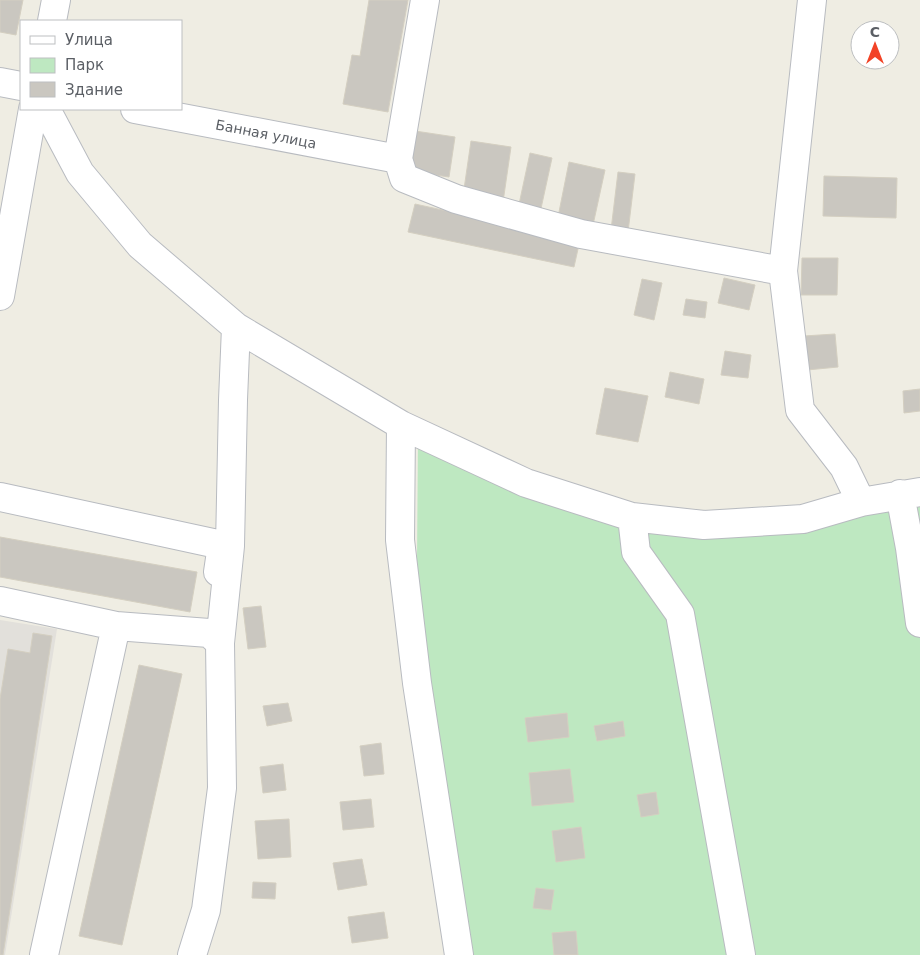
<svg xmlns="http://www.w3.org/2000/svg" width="920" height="955" viewBox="0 0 920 955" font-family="'DejaVu Sans',sans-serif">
<rect width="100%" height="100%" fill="#efede3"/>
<path fill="#e2e0db" d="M0 620 57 629 5 955H0Z"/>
<path fill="#bee8c1" d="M418 436 633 529 920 505V955H468L423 684 417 562Z"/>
<path fill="#cac7c0" stroke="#d4cfc1" d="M0 0H23L16 35 0 32Z
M369 0H408L388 112 343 104 352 55 360 56Z
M415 131 455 137 449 177 409 171Z
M471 141 511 147 503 202 463 196Z
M530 153 552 158 540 213 518 209Z
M569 162 605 170 593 225 558 217Z
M618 172 635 174 628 232 611 230Z
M824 176 897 178 896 218 823 216Z
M415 204 580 240 574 267 408 232Z
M802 258H838L837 295H801Z
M724 278 755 285 749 310 718 303Z
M642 279 662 283 654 320 634 315Z
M686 299 707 302 705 318 683 315Z
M835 334 838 367 807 370 804 336Z
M725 351 751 355 748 378 721 375Z
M670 372 704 379 699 404 665 397Z
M605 388 648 396 638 442 596 434Z
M920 389V411L904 413 903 391Z
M0 537 197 572 190 612 0 577Z
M261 606 266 647 248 649 243 608Z
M33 633 52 636 3 955H0V699L8 649 30 653Z
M139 665 182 674 122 945 79 936Z
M288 703 292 721 267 726 263 706Z
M567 713 569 737 528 742 525 718Z
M623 721 625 736 597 741 594 726Z
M381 743 384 774 364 776 360 746Z
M283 764 286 790 263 793 260 767Z
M570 769 574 802 532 806 529 773Z
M656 792 659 814 641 817 637 795Z
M371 799 374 827 343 830 340 802Z
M289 819 291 857 258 859 255 821Z
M581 827 585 858 556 862 552 831Z
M362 859 367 885 338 890 333 863Z
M253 882 276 883 275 899 252 898Z
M536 888 554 890 551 910 533 908Z
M384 912 388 938 352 943 348 917Z
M576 931 578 955H554L552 933Z"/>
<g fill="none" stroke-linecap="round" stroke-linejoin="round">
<g stroke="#b8bbc0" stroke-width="30">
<path id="minor" d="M425 0 398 159 404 178 456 199 581 234 783 271
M812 0 783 271 800 410 844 467 861 502
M52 21 56 0
M0 82 21 86
M46 109 80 173 140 245 236 327 401 425 526 483 632 517 704 525 803 519 861 502 920 492
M135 109 398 159
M0 296 33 109
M401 425 400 540 417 683 459 955
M900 494 910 548 920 623
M0 497 222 545 218 572
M632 517 636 552 680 614 741 955
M0 601 116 626 44 955
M116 626 209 633 220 643
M192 955 206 910 222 788 220 643 230 546 233 400 236 327"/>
</g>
<use href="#minor" stroke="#fff" stroke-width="28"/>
</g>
<g text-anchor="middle" stroke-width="4.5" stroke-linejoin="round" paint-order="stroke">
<g font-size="14" fill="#5b5f65" stroke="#fff">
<text transform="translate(266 134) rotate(11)" y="5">Банная улица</text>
</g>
</g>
<rect x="20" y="20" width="162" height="90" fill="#ffffff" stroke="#bdbfc1"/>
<rect x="30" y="36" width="25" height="8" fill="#ffffff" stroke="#bdbfc1"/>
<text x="65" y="45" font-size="15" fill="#5b5f65">Улица</text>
<rect x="30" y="58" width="25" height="15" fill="#bee8c1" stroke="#bdbfc1"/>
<text x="65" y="70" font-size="15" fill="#5b5f65">Парк</text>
<rect x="30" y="82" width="25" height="15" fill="#cac7c0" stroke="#bdbfc1"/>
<text x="65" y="95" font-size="15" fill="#5b5f65">Здание</text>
<g transform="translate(875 45)"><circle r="24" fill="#ffffff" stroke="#bdbfc1"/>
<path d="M0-4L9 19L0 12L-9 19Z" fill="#f24326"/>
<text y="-8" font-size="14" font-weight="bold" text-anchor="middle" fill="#5b5f65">С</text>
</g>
</svg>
